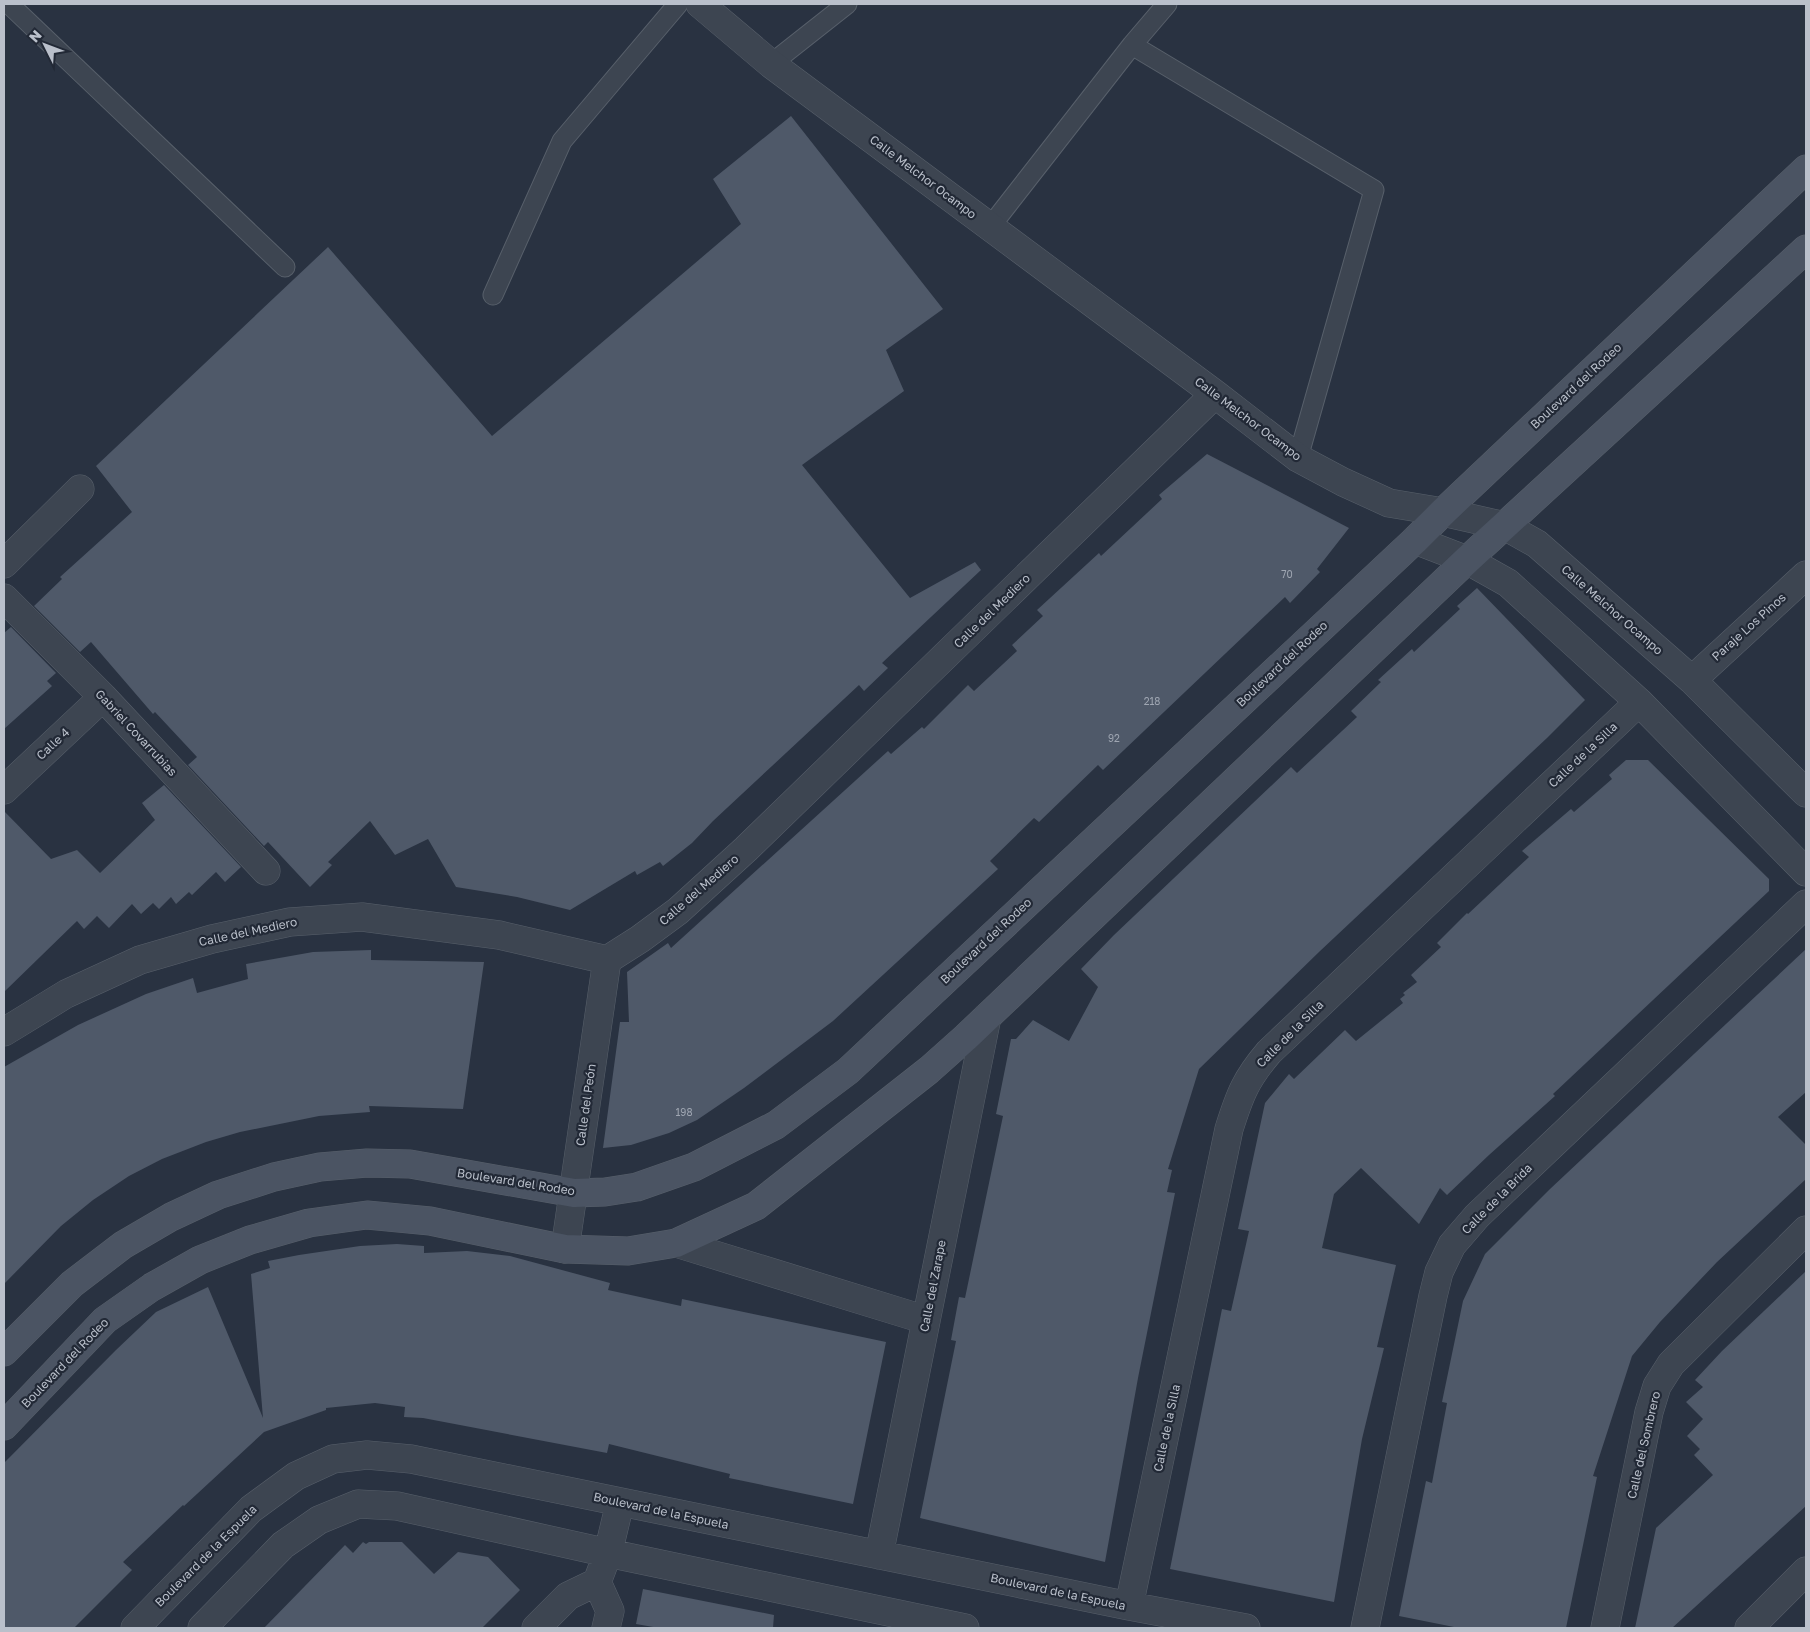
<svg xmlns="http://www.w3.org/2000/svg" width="1810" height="1632" viewBox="0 0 1810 1632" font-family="'Golos Text',sans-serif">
<rect width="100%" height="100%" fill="#293241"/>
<path fill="#4f5969" d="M791 116 943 309 886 350 904 391 802 465 910 598 975 562 981 570 882 663 888 668 864 691 859 685 713 821 692 843 663 866 660 862 637 875 635 871 570 910 517 897 456 887 428 839 395 855 370 821 328 862 332 865 310 887 268 842 264 846 188 765 197 757 155 712 153 714 91 642 80 652 34 606 62 579 60 577 132 512 96 466 328 247 492 436 741 224 713 179Z
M1207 454 1349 528 1317 569 1320 572 1290 603 1285 597 1103 770 1098 765 1039 822 1034 818 990 861 998 869 833 1021 744 1088 697 1120 669 1133 631 1145 603 1148 620 1022H629L627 972 668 943 671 948 888 751 891 754 922 727 924 729 968 685 974 691 1017 651 1012 645 1043 616 1037 610 1099 553 1101 556 1162 499 1159 495Z
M1477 588 1585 700 1547 738 1319 952 1199 1069 1168 1169 1172 1170 1167 1192 1175 1193 1138 1378 1105 1562 920 1518 956 1341 951 1340 959 1297 965 1298 1003 1116 996 1114 1011 1039H1016L1033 1020 1069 1041 1098 987 1081 969 1114 935 1291 767 1297 773 1357 717 1351 711 1381 682 1378 680 1412 649 1414 652 1460 609 1457 606Z
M11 627 56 673 47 681 52 686 4 729V633Z
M1626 760H1648L1769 879V891L1553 1094 1555 1096 1489 1155 1447 1195 1440 1188 1419 1224 1361 1168 1334 1194 1322 1248 1396 1265 1377 1347 1384 1348 1362 1439 1334 1602 1170 1569 1222 1309 1231 1311 1249 1231 1238 1229 1265 1103 1289 1074 1294 1079 1345 1030 1356 1041 1403 1003 1400 999 1405 995 1403 993 1417 982 1411 975 1441 947 1437 943 1467 913 1468 914 1529 857 1522 851 1571 809 1574 812 1612 779 1609 775Z
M164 785 241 867 225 882 216 872 192 895 189 892 176 904 171 897 159 909 153 903 141 914 132 904 109 928 97 916 84 929 77 921 4 992V811L51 859 77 850 100 873 155 820 142 803Z
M1806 949V1092L1778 1117 1806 1145V1179L1717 1262 1660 1322 1632 1356 1593 1476 1597 1477 1566 1628H1459L1399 1616 1426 1481 1432 1483 1447 1403 1442 1402 1463 1301 1485 1254 1550 1189Z
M371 950V960L484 962 463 1109 369 1106 370 1112 319 1116 240 1132 206 1142 162 1159 129 1176 93 1200 61 1226 4 1284V1067L78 1025 146 994 193 978 197 993 248 979 246 964 313 952Z
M397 1244 424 1246V1253L467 1251 510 1256 610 1283 608 1290 681 1306 682 1299 886 1342 853 1504 729 1478 730 1474 609 1444 607 1453 423 1418 404 1417 405 1407 375 1403 326 1408V1410L264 1432 184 1506 183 1505 123 1562 132 1570 74 1628H4V1463L116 1350 156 1312 208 1287 263 1418 251 1274 270 1268 268 1261 299 1255 360 1246Z
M1806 1271V1506L1672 1628H1635L1656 1528 1713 1475 1694 1455 1700 1449 1687 1436 1703 1419 1686 1402 1703 1387 1695 1380 1722 1351Z
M363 1542 366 1544 369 1542H402L434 1574 458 1552 488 1557 520 1590 482 1628H264L345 1545 353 1553Z
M643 1589 774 1615 773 1628H659L636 1624Z"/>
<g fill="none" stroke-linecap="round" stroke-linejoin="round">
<g stroke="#58606b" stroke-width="21">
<path id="lane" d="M9 4 285 267
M1132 45 1167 4
M771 64 847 4
M990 227 1132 45 1374 190 1298 458
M493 295 562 141 678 4"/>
</g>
<g stroke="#58606b" stroke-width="29">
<path id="street" d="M700 4 771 64 1215 394 1298 458 1343 482 1389 503 1443 512 1505 526 1537 544 1692 680 1806 793
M1415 540 1467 560 1508 583 1639 702 1806 872
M4 564 80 489
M4 598 103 697 266 871
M1692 680 1806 575
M4 790 103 697
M4 1032 66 994 140 960 212 939 290 922 362 917 499 935 607 960 640 939 678 911 746 849 1215 394
M676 1243 926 1320
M565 1249 607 960
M879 1555 987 1017
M1129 1606 1229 1129C1240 1094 1246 1079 1269 1052L1639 702
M135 1628 251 1509 296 1476 333 1459 367 1455 411 1459 1129 1606 1246 1628
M202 1628 283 1545 319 1520 358 1504 397 1506 608 1553 965 1628
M536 1628 568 1596 597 1582
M606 1628 610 1611 597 1582 608 1553 620 1503
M1365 1628 1433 1296 1439 1272 1452 1245 1477 1216 1806 904
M1605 1628 1649 1412 1657 1386 1671 1364 1806 1230
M1749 1628 1806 1571"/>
</g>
<g stroke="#58606b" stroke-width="29">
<path id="secondary" d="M4 1352 72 1284 123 1245 171 1217 218 1195 274 1177 320 1167 367 1163 410 1164 574 1193 605 1192 637 1187 694 1167 776 1125 848 1071 1415 540 1443 512 1806 169
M4 1426 105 1320 152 1287 200 1260 250 1240 309 1223 367 1215 430 1221 565 1249 628 1251 676 1243 756 1206 929 1070 966 1037 1467 560 1806 249"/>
</g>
<use href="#lane" stroke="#3d4551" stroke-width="19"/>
<use href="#street" stroke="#3d4551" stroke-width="28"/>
<use href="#secondary" stroke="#4b5463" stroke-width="28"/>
</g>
<g text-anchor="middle" stroke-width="4.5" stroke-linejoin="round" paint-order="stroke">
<g font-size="10" fill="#9fa6b2">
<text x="1287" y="578">70</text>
<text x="1152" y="705">218</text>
<text x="1114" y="742">92</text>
<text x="684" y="1116">198</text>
</g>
<g font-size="12" fill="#bac0cb" stroke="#222936">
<text transform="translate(923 177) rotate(37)" y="4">Calle Melchor Ocampo</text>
<text transform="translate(1576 386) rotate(-43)" y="4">Boulevard del Rodeo</text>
<text transform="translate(1248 419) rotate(37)" y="4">Calle Melchor Ocampo</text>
<text transform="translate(1612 610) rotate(41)" y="4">Calle Melchor Ocampo</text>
<text transform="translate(992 611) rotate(-44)" y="4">Calle del Mediero</text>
<text transform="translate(1749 627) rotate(-42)" y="4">Paraje Los Pinos</text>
<text transform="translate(1282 664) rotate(-43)" y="4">Boulevard del Rodeo</text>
<text transform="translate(136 733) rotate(47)" y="4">Gabriel Covarrubias</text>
<text transform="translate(53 744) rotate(-43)" y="4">Calle 4</text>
<text transform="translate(1583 755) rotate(-43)" y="4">Calle de la Silla</text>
<text transform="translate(699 890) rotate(-41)" y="4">Calle del Mediero</text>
<text transform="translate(248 932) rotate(-12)" y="4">Calle del Mediero</text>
<text transform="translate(986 941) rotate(-43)" y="4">Boulevard del Rodeo</text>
<text transform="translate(1290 1034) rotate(-45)" y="4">Calle de la Silla</text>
<text transform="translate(586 1105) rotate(-82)" y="4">Calle del Peón</text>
<text transform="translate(516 1182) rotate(9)" y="4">Boulevard del Rodeo</text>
<text transform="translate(1497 1199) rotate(-45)" y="4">Calle de la Brida</text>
<text transform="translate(933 1286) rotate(-79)" y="4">Calle del Zarape</text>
<text transform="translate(65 1363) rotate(-46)" y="4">Boulevard del Rodeo</text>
<text transform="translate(1167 1428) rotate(-78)" y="4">Calle de la Silla</text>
<text transform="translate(1644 1445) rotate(-77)" y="4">Calle del Sombrero</text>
<text transform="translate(661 1511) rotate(12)" y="4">Boulevard de la Espuela</text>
<text transform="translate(206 1556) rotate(-45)" y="4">Boulevard de la Espuela</text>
<text transform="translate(1058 1592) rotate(12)" y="4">Boulevard de la Espuela</text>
</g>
</g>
<rect width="1810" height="1632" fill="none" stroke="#bac0cb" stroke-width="10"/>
<g transform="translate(45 45) rotate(312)" stroke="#222936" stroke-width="4" paint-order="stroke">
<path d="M0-4L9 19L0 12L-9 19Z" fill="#bac0cb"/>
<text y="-8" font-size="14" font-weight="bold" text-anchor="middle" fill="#bac0cb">N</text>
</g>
</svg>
